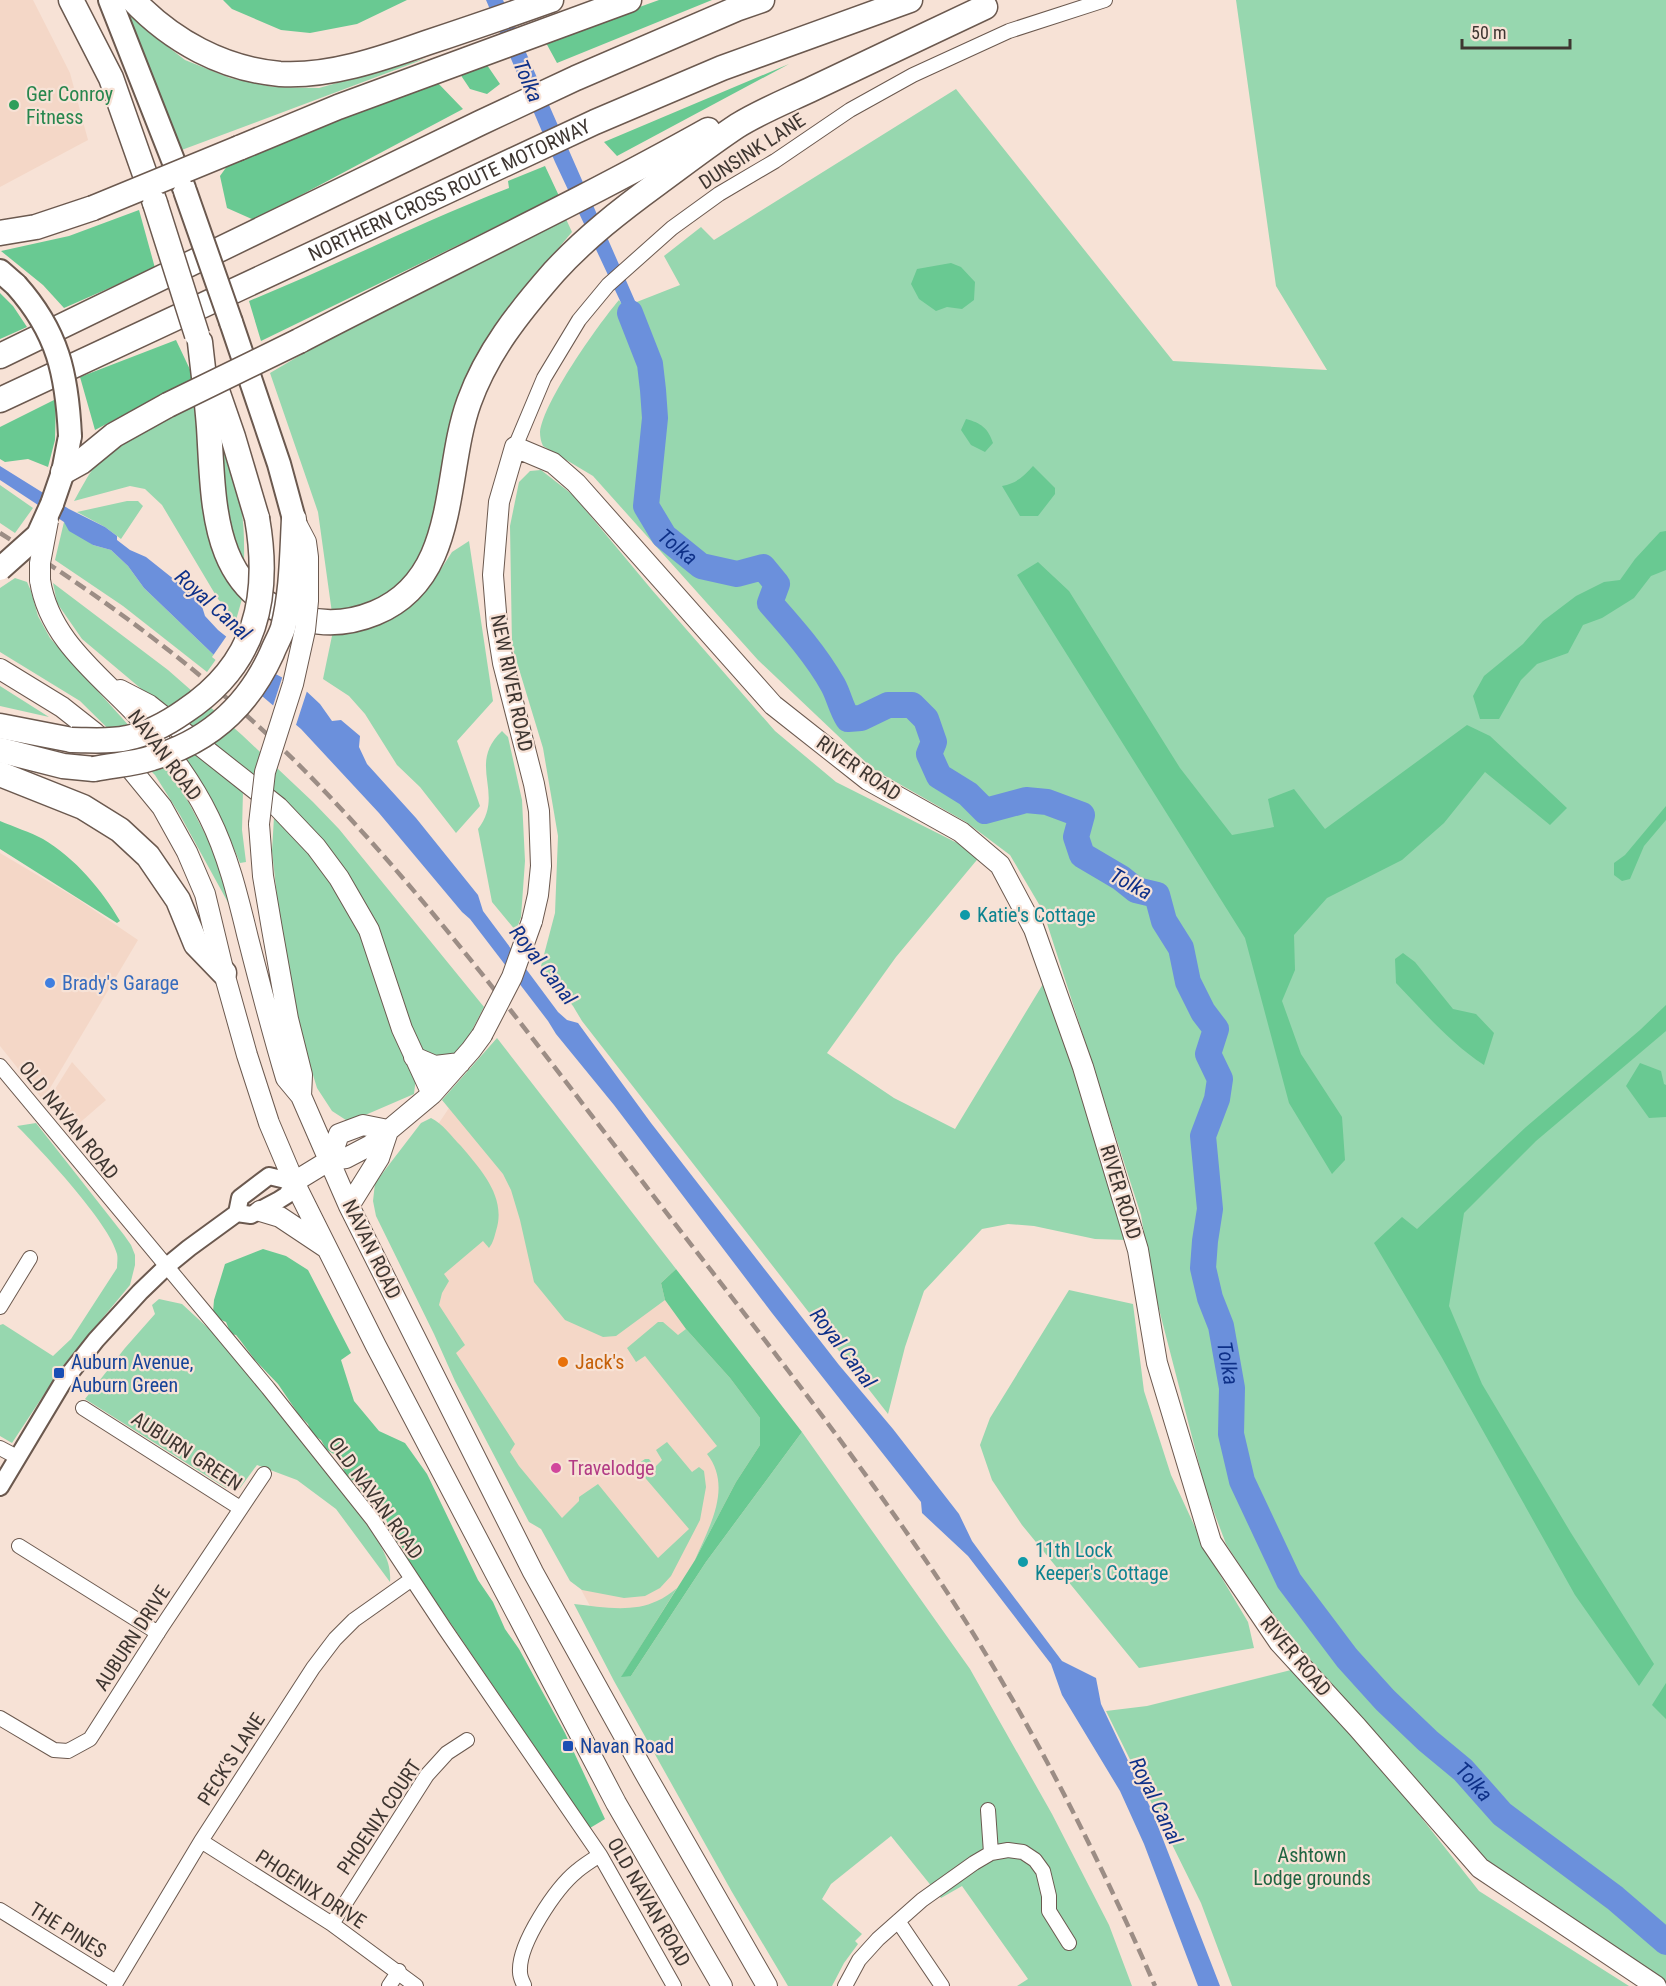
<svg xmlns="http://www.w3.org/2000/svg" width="1666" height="1986" viewBox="0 0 1666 1986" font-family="'Roboto Condensed',sans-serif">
<rect width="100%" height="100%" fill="#f7e2d6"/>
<path fill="#f4d7c7" d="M0 0H33L70 73 88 140 0 187Z
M0 853 76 898 138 940 43 1100 0 1046Z
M72 1062 106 1100 76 1126 50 1097Z
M459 1093 671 1271 791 1427 631 1676 590 1606 415 1285 423 1147Z"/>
<path fill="#97d7af" d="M122 0 146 30 185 60 230 78 273 87 319 88 427 58 179 151Z
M1236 0H1666V1983L1486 1862 1309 1659 1265 1604 1226 1544 1206 1491 1152 1282 1141 1215 1043 911 1010 855 966 822 873 769 758 660 593 476 543 446C541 442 540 437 540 432 544 401 597 326 619 300L624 307 680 285 664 256 701 227 714 240 956 89 1173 361 1327 370 1276 286Z
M566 219 572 232 546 263 502 324 439 520 411 579 385 600 332 613 318 512 270 373 350 326Z
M198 403 244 592 236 620 218 599 162 505 145 489 130 486 74 501C81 489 87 476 96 465 121 436 164 420 198 403Z
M212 403C223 437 235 471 241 507 245 529 244 551 244 573L229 542Z
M541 470 573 495 652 590 775 731 836 782 981 855 896 957 827 1053 894 1098 955 1129 1046 979 1126 1240 1095 1239 1034 1226 1008 1224 982 1229 924 1291 905 1347 888 1414 582 1021 573 1006 541 966 555 913 558 836 543 748 512 646 510 526 519 482 530 471Z
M0 485 33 508 15 533 0 523Z
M127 501H138L143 506 121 539 105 527 77 512Z
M64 522 93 545 111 550 128 566 144 588 217 658 207 672 123 606 55 560Z
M469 541 493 701 457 741 480 806 456 833 420 787 397 765 365 714 349 696 323 679 333 631 388 618 430 586 452 552Z
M15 578 27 582 31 591 38 616 50 638 176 778 217 857 231 908 180 815 155 775 80 701 0 652V588Z
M53 583 168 670 242 735 313 802 339 829 484 1007 467 1040 451 1057C438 1059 429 1056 419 1048L360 897 164 708 82 639 57 603Z
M0 686 49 717 0 706Z
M502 731 508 737 522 800 525 861 521 917 516 931 492 902 478 829C506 793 466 765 502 731Z
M190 749 243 791 242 830 246 862 240 863 223 822 182 753Z
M274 817C296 838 318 860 334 886 371 943 392 1014 416 1077L414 1094 349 1122 332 1111 317 1088 303 1042 286 959 277 897 272 851Z
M497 1038 676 1269 661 1283 665 1300 616 1336 603 1337 565 1320 534 1282 520 1220 511 1190 503 1174 442 1100Z
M431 1118C443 1124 451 1136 461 1146 481 1170 507 1197 496 1231 494 1238 493 1243 489 1248L483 1241 444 1274 449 1281 442 1293 439 1305 465 1345 456 1353 515 1444 510 1452 519 1466 562 1518 579 1501V1497L598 1484 658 1558 689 1529 635 1466 645 1459H649L655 1467 662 1460 656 1450 667 1442 692 1472 699 1467 704 1471 706 1487 700 1520 671 1576 660 1588 645 1596 624 1598 582 1590 570 1581 541 1529 529 1522 455 1381 434 1334 376 1216 373 1201 375 1183 421 1123Z
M36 1123 124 1235 131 1245 135 1255V1265L130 1285 62 1367 12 1443 0 1436V1325L3 1324 53 1356 71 1339 117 1268C117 1264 118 1258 117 1254 110 1224 41 1150 17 1126Z
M1069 1290 1133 1304 1144 1391 1171 1475 1207 1553 1248 1622 1254 1648 1139 1668 1022 1525 992 1480 980 1445 990 1418Z
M159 1299 182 1304 222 1341 368 1526C379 1543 392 1560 390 1582L336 1509 297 1480 257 1465 240 1488H226L85 1399 125 1348 155 1314 152 1305Z
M658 1322H663L678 1335 686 1329 730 1378 760 1418V1445L736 1482 695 1560C709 1527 733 1487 707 1454L717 1446 645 1356 636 1362 627 1348Z
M802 1432 970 1669 1052 1814 1109 1925 1132 1986H1017L1028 1979 962 1886 941 1898 891 1836 831 1884 822 1899 862 1934 855 1941 858 1944 844 1963 832 1986H788L732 1892 614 1681 574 1604C601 1607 632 1613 657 1601 664 1598 671 1593 677 1588L622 1676H631L706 1562Z
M1303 1667 1479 1891 1629 1986H1232L1201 1903 1106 1711 1147 1706Z"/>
<path fill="#69c992" d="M223 0H407L357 24 310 33 281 30 232 9Z
M659 0H712L557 63 545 41Z
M789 64 617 156 604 142Z
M487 65 500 84 487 94 470 89 460 74Z
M435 80 463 109 254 220 227 208 220 176 230 162Z
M545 166 559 196 261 341 249 301C337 265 421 222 509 188L508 181Z
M139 210 155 268 64 308 43 285 1 251 69 236Z
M951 263 961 267 975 282 974 300 962 309 947 307 936 311 919 299 911 284 917 269Z
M0 293 13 306 27 327 0 339Z
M176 340 194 378 95 430 80 377Z
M56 399 55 440 48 467 28 459 5 462 0 459V427Z
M966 419C981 423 988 428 993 443L985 452 971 445 961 430Z
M1033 466 1055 488V494L1038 516H1020L1002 486C1017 483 1023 477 1033 466Z
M1666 531V570L1651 576 1634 598 1602 618 1583 625 1568 653 1537 664 1521 680 1499 719H1480L1473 696 1484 676 1523 644 1543 621 1576 596 1604 582 1620 580 1635 559 1660 532Z
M1038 562 1069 591 1180 768 1232 835 1274 827 1268 799 1294 789 1325 829 1467 725 1490 736 1567 808 1550 825 1485 772 1444 823 1402 860 1327 898 1294 935 1295 970 1282 1001 1301 1054 1342 1117 1345 1160 1332 1174 1289 1103 1245 938 1017 575Z
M1666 806V820L1644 846 1630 879 1622 881 1614 875V863L1625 855Z
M0 821C14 827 30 832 43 839 75 858 102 890 120 921L117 923 0 849Z
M1403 953 1415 962 1453 1009 1476 1014 1494 1033 1484 1065C1450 1043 1424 1012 1396 983L1395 959Z
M1666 1005V1031L1536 1141 1464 1213 1449 1306 1482 1384 1571 1533 1654 1664 1639 1686 1575 1595 1441 1356 1374 1243 1402 1217 1417 1229 1526 1127 1640 1030Z
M1640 1063 1661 1071 1664 1084 1666 1085V1117L1649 1118 1626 1086Z
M263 1249 286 1256 308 1270 351 1353 341 1360 354 1401 379 1431 405 1443 427 1474 478 1580 493 1602 505 1629 519 1649 565 1733 605 1819 590 1828 407 1559 402 1547 392 1537 386 1519 377 1507 368 1501 358 1484 346 1476 342 1465 335 1455 326 1449 321 1440 311 1433 308 1424 299 1415 278 1384 255 1360 240 1340 236 1335 231 1334 226 1322 219 1319 213 1312 214 1300 225 1264Z
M676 1269 802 1432 706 1562 631 1676 621 1677 695 1560 736 1482 760 1445V1418L730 1378 686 1329 665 1300 661 1283Z
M1666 1683V1719L1652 1705Z"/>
<path fill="#6b90dc" d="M486 0H503L635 301 648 343 636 345 623 307 555 162Z
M0 466 69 509 105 527 117 536V540L130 550 146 557 200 600 205 616 218 630 268 670 304 689 320 704 332 721 341 720 360 736 359 747 367 764 416 818 478 895 483 911 558 1012 567 1020 578 1023 651 1123 839 1365 893 1429 959 1514 972 1541 983 1556 1062 1661 1096 1678 1101 1704 1152 1811 1220 1986H1198L1144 1844 1120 1791 1062 1695 1051 1664 968 1556 922 1513 921 1502 772 1313 614 1105 556 1034 548 1021 470 919 462 912 379 813 301 729 217 658 144 588 128 566 111 550 93 545 69 531 64 522 0 480Z"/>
<path fill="#f7e2d6" d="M228 634 269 668 253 691 212 657Z
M283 675 308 688 295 728 272 709Z"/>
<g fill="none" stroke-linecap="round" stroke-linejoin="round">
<path stroke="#6b90dc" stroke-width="26" id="s1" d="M630 313 650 364 653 390 655 418 646 506 664 536 701 566 737 574 763 567 777 584 770 603C793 629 816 655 833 685 839 696 841 708 848 719L861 718 888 705H912L926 719 934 742 929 754 939 776 968 794 985 811 1026 800 1047 802 1082 815 1076 837 1082 855 1121 878 1136 890 1157 895 1164 921 1181 948 1188 982 1203 1012 1216 1029 1208 1054 1220 1079 1217 1099 1203 1136 1210 1209 1205 1241 1203 1268 1210 1298 1221 1326 1232 1388 1231 1434 1242 1481 1289 1581 1347 1658 1385 1700 1428 1741 1463 1770 1502 1814 1615 1898 1666 1942"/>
<g stroke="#6b594f" stroke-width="16">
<path id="minor" d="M515 447 544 378 579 320 608 285 672 228 719 194 775 161 850 110 913 75 1009 31 1105 0
M0 1066 268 1388 373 1520 445 1629 600 1855 674 1986
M0 1307 30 1258
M83 1408 240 1508
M0 1448 17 1457
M19 1546 158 1633
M0 1718 54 1750 68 1751 90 1739 161 1628 264 1474
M988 1810 991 1853
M201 1841 332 1924 416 1986
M0 1910 116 1982
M898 1921 942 1986
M332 1924 427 1775 447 1753 467 1740
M524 1985C522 1981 520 1976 520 1972 518 1944 556 1888 577 1871 584 1865 592 1860 600 1855
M114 1986 201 1841 313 1668 335 1639 354 1620 412 1579
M389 1986 399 1971
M845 1986 859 1960 878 1939 922 1900 974 1863 991 1853 1008 1850 1023 1852 1035 1860 1043 1871 1049 1896V1911L1069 1943"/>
</g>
<g stroke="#6b594f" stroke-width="20">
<path id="tertiary" d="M0 1487 63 1382 96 1340 140 1292 167 1266 189 1248 237 1213 251 1215 279 1200 287 1195 294 1182 269 1176 240 1198 237 1213"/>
</g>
<g stroke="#6b594f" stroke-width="22">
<path id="secondary" d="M40 580C49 640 100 675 139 717 166 747 191 780 209 817 228 855 238 897 248 938 260 985 272 1031 286 1078L301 1096 349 1206 533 1572 643 1770 767 1986
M0 669 62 707 95 733 121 757 162 807 187 852 205 894 224 973 247 1055 269 1123 294 1182 376 1346 616 1803 722 1986
M120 690 149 705 278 807 316 847 339 878 369 930 402 1029 432 1094
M259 824 263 876 272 929 288 1019 302 1075 301 1096
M532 921 538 895 541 866 539 811 534 784 503 663 497 625 493 575 499 502 515 447 553 463 576 483 773 705 868 780 961 832 1000 865 1034 929 1083 1067 1138 1250 1157 1363 1211 1542 1279 1642 1357 1727 1480 1868 1656 1986
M414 1057 435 1066 460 1063
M330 1160 339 1134 363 1125 388 1130
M294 1182 330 1160 346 1158 371 1145 432 1094 471 1050 482 1035
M349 1206 379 1158 388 1131
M260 1211 280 1217 325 1247"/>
</g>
<g stroke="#6b594f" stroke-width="26">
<path id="trunk" d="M110 0 184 188
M0 271 16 285
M231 322 279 464 294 519
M52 504 63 472 70 436"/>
</g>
<g stroke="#6b594f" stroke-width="27">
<g id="motorway">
<path d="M71 0 111 78 155 203"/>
<path d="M133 0C172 41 223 69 280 74 328 77 381 59 426 43 468 29 509 15 551 0"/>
<path d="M239 148 338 107 629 0"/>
<path d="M0 233 36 227 93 208"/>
<path d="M299 341C435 270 574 205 708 130"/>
<path d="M200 342C203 370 207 399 209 427 214 505 210 596 305 619 328 625 353 622 375 613 460 578 443 474 469 402 487 352 519 312 554 272 585 238 621 210 658 183 684 164 710 144 737 126 761 111 789 100 814 88 870 61 928 34 985 7"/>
<path d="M0 356 480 123 576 78 736 9 762 0"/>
<path d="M215 385 233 437 257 518"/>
<path id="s2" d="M0 400 595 122 722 68 910 0"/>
<path d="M63 472 81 462 114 435 168 405"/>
<path d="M0 726 72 740"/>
<path d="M0 750 63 766 94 769"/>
<path d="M0 774 83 807 120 830 148 856 178 900 196 944 224 973"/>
</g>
</g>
<use href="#minor" stroke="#fff" stroke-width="14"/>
<use href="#tertiary" stroke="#fff" stroke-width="16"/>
<use href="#secondary" stroke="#fff" stroke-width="20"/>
<use href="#trunk" stroke="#fff" stroke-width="22"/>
<use href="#motorway" stroke="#fff" stroke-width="24"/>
<path stroke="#9c8d85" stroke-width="4.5" stroke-dasharray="12 6" stroke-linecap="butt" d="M0 533C107 599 216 681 304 770 430 898 536 1044 645 1185 743 1312 843 1438 933 1571 1020 1701 1092 1842 1155 1986"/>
<g stroke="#6b594f" stroke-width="22" stroke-linecap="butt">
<path id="secondary-bridge" d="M40 580V563L48 521
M259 824 265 772 293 684 305 630 308 601V557L306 542 294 519
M482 1035 512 977 532 921"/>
</g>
<g stroke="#6b594f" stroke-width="26" stroke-linecap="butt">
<path id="trunk-bridge" d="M185 191 231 322
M16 285C58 332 67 374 70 436
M0 569 38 535 52 504"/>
</g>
<g stroke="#6b594f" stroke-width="27" stroke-linecap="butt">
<path id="motorway-bridge" d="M155 203 197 335
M93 208 239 148
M168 405 299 341
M72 740C90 740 110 742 127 738 148 734 168 723 185 711 256 664 271 598 257 518
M94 769C113 765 134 764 152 758 208 742 248 706 272 653 275 645 280 637 283 628 292 592 292 556 294 519"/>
</g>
<use href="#secondary-bridge" stroke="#fff" stroke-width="20"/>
<use href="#trunk-bridge" stroke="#fff" stroke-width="22"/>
<use href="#motorway-bridge" stroke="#fff" stroke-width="24"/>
</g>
<circle fill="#2e9e5b" stroke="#f7e2d6" stroke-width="2" cx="14" cy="105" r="6"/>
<g fill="#0f9aa8" stroke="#f7e2d6" stroke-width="2">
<circle cx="965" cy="915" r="6"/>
<circle cx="1023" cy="1562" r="6"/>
</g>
<circle fill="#3f7fe0" stroke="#f7e2d6" stroke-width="2" cx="50" cy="983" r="6"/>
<circle fill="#e8710a" stroke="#f7e2d6" stroke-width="2" cx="563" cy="1362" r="6"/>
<g fill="#1a4fb4" stroke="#f7e2d6" stroke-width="2">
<rect x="53" y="1367" width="12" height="12" rx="3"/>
<rect x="562" y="1740" width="12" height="12" rx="3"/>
</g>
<circle fill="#d1479c" stroke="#f7e2d6" stroke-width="2" cx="556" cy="1468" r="6"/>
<g text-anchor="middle" stroke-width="4.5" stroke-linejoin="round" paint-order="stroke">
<g font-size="20" fill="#27864d" stroke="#f7e2d6" text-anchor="start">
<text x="26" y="101">Ger Conroy<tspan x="26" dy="23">Fitness</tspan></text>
</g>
<g font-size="20" fill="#3e3631" stroke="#f7e2d6">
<text transform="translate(752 151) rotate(-33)" y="7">DUNSINK LANE</text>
<text dy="7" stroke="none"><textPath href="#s2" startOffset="496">NORTHERN CROSS ROUTE MOTORWAY</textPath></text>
<text transform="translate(512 683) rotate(78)" y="7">NEW RIVER ROAD</text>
<text transform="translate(165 755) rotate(53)" y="7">NAVAN ROAD</text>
<text transform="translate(859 768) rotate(35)" y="7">RIVER ROAD</text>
<text transform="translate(69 1120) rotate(51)" y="7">OLD NAVAN ROAD</text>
<text transform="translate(1121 1192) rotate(73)" y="7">RIVER ROAD</text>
<text transform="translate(372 1249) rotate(64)" y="7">NAVAN ROAD</text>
<text transform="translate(187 1451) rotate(33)" y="7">AUBURN GREEN</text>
<text transform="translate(376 1498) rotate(54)" y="7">OLD NAVAN ROAD</text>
<text transform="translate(132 1638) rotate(-57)" y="7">AUBURN DRIVE</text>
<text transform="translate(1296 1656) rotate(50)" y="7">RIVER ROAD</text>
<text transform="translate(231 1759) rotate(-57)" y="7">PECK'S LANE</text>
<text transform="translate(379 1817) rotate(-56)" y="7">PHOENIX COURT</text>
<text transform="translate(311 1889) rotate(33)" y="7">PHOENIX DRIVE</text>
<text transform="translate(649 1902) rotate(60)" y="7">OLD NAVAN ROAD</text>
<text transform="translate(68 1930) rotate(32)" y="7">THE PINES</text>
</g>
<g font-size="20" fill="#0d838f" stroke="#f7e2d6" text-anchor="start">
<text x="977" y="922">Katie's Cottage</text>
<text x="1035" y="1557">11th Lock<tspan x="1035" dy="23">Keeper's Cottage</tspan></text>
</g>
<g font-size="20" fill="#366cbe" stroke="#f7e2d6" text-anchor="start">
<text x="62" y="990">Brady's Garage</text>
</g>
<g font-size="20" fill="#164399" stroke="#f7e2d6" text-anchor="start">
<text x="71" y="1369">Auburn Avenue,<tspan x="71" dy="23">Auburn Green</tspan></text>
<text x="580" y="1753">Navan Road</text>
</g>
<g font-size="20" fill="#c56008" stroke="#f7e2d6" text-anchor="start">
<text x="575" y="1369">Jack's</text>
</g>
<g font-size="20" fill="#b23c85" stroke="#f7e2d6" text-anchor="start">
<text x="568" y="1475">Travelodge</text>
</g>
<g font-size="20" fill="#1f6541" stroke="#f7e2d6">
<text x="1312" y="1862">Ashtown<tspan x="1312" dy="23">Lodge grounds</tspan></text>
</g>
<g font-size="21" font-style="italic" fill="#0e3088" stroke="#f7e2d6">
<text transform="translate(528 81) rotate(67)" y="7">Tolka</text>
<text dy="7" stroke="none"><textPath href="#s1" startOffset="250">Tolka</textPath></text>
<text transform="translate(213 605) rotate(42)" y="7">Royal Canal</text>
<text transform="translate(1131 884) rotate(28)" y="7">Tolka</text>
<text transform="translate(543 965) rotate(52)" y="7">Royal Canal</text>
<text transform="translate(843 1348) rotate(53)" y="7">Royal Canal</text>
<text dy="7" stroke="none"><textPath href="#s1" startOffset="1456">Tolka</textPath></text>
<text dy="7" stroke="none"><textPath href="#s1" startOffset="1960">Tolka</textPath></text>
<text transform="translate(1156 1801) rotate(64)" y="7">Royal Canal</text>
</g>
</g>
<path d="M1462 39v9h108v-9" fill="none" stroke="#3e3631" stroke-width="3"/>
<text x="1471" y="39" font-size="18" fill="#3e3631" stroke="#f7e2d6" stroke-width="4.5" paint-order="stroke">50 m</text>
</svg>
